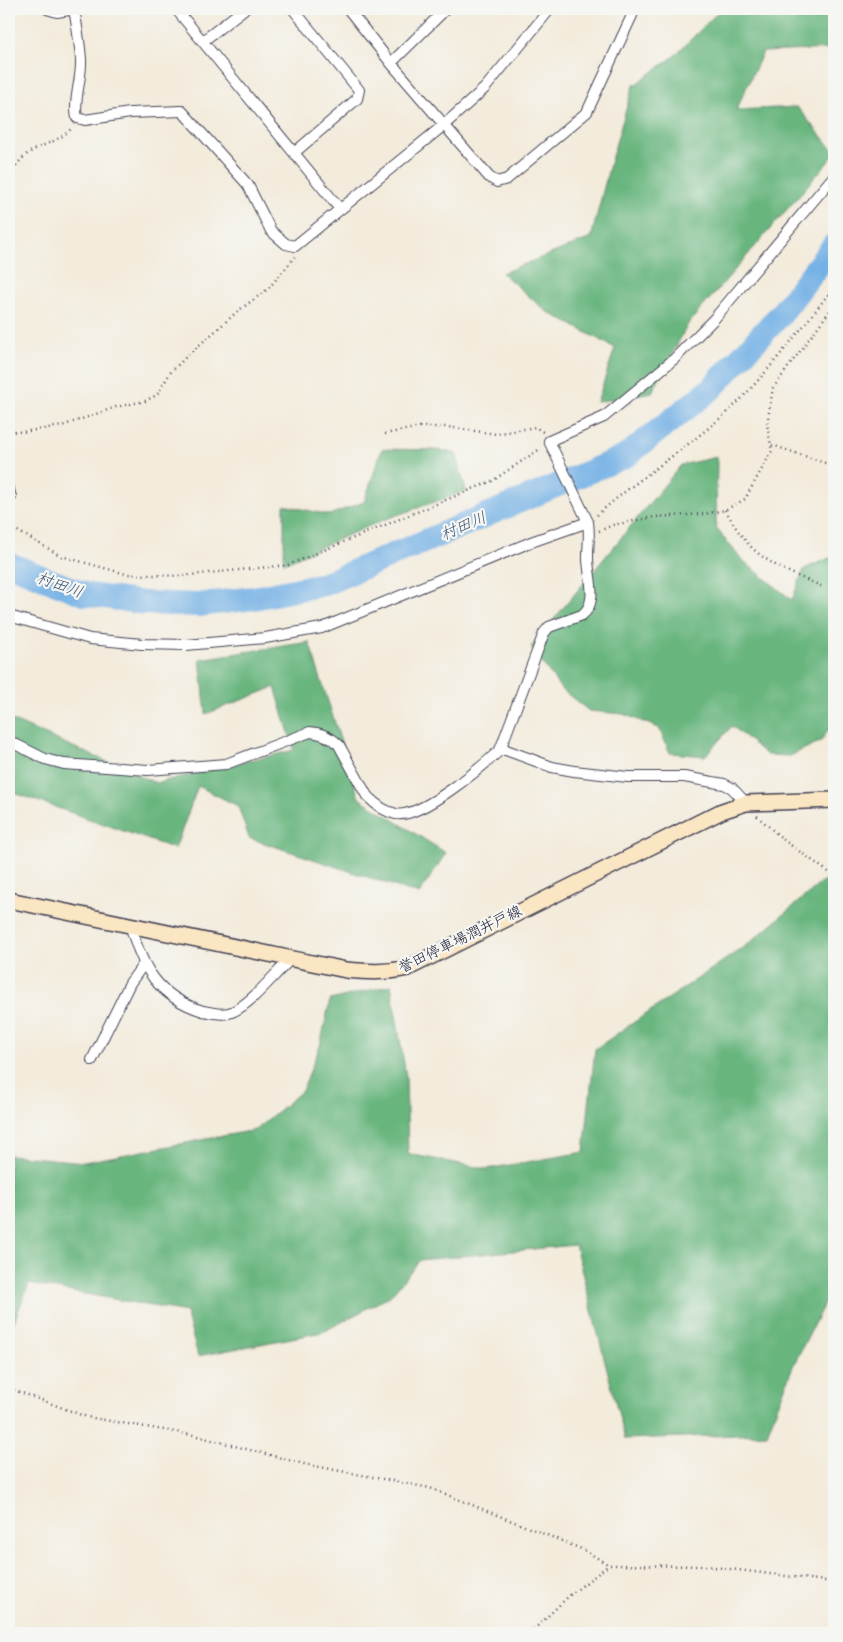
<svg xmlns="http://www.w3.org/2000/svg" width="843" height="1642" viewBox="0 0 843 1642" font-family="Delius,'Klee One',sans-serif">
<rect width="100%" height="100%" fill="#f6f6f2"/>
<filter id="ink" filterUnits="userSpaceOnUse"><feTurbulence type="fractalNoise" baseFrequency=".02" numOctaves="2"/><feDisplacementMap in="SourceGraphic" scale="10" xChannelSelector="R" yChannelSelector="G"/><feConvolveMatrix kernelMatrix="1 2 1 2 8 2 1 2 1" color-interpolation-filters="sRGB"/></filter>
<filter id="wash" filterUnits="userSpaceOnUse"><feTurbulence type="fractalNoise" baseFrequency=".0096" numOctaves="4" result="noise"/><feDisplacementMap in="SourceGraphic" scale="20" xChannelSelector="R" yChannelSelector="G"/><feGaussianBlur stdDeviation="1.12" result="paint"/><feColorMatrix in="noise" values="0 0 0 0 0 0 0 0 0 0 0 0 0 0 0 0 0 1.4 0 .05"/><feComposite in="paint" operator="in"/></filter>
<g filter="url(#wash)">
<rect width="100%" height="100%" fill="#f3ebdb"/>
<path fill="#68b57e" stroke="#456c5c" d="M721 9H834V49L763 52 736 110 797 107 834 151V155L688 324 652 392 597 402 615 348 546 311 502 273 591 238 611 160 633 86 673 57Z
M382 449 434 450 456 453 466 491 383 520 284 563V505L329 515 364 502Z
M717 457 716 528 742 560 792 600 804 569 834 556V721L821 741 790 756 767 755 732 726 705 756 670 753 659 728 623 714 589 711 561 689 531 647 681 465Z
M309 642 359 798 446 853 419 894 249 838 238 806 198 786 175 849 9 791V719L156 783 294 750 275 687 206 714 200 659Z
M834 872V1284L793 1366 767 1434 625 1439 575 1245 420 1260 390 1296 323 1332 198 1356 186 1312 29 1284 9 1334V1155L84 1162 255 1130 302 1091 320 1046 330 1000 391 985 406 1076 408 1154 487 1169 584 1152 595 1049 748 944Z"/>
<g fill="none" stroke-linecap="round" stroke-linejoin="round">
<path stroke="#73b0e5" stroke-width="24" d="M9 564 84 594 144 603 198 605 254 598 324 584 626 456 711 389 780 315 834 245"/>
</g>
</g>
<g filter="url(#ink)">
<g fill="none" stroke-linecap="round" stroke-linejoin="round">
<g stroke="#414053" stroke-width="12">
<path id="street" d="M47 9 57 12 75 9
M74 9C77 26 80 43 81 60 82 79 73 100 77 118L85 120 130 113 182 111 248 185 271 231 286 244 295 246 444 125 485 88 550 9
M176 9 340 209
M293 9 359 90 357 99 294 153
M348 9 391 63 489 177 497 182 507 179 587 112 635 9
M203 41 244 9
M391 63 446 9
M9 490 11 497 9 499
M9 616 90 639 142 644 186 645 265 638 322 628 531 542 588 522
M9 741 45 759 64 764 148 770 226 764 310 732C322 733 331 737 339 745L367 796C375 804 385 812 396 814 420 819 482 767 500 750H506L552 767 574 771 628 777H684L724 784 732 788 746 803
M500 750 544 633 549 627 582 615C599 602 588 576 588 558 588 545 590 535 588 522L549 441 604 417 674 359 714 319 834 176
M130 924C142 968 158 997 203 1011 213 1013 225 1016 234 1011 255 1000 273 975 291 959
M92 1060 130 983 143 965"/>
</g>
<g stroke="#414053" stroke-width="18">
<path id="secondary" d="M9 900 346 970C368 972 386 973 408 968L722 811 746 803 834 800"/>
</g>
<path stroke="#414053" stroke-width="2.5" stroke-dasharray="1 4" stroke-linecap="butt" d="M9 179C27 139 49 152 73 127
M9 308V340
M9 431 22 432 62 426 116 407 145 401 157 395 170 373 188 355 238 311 268 289 295 257
M385 434 420 427H448L496 434 535 427 543 432
M772 445 834 466
M725 510C731 518 735 528 742 536 760 562 793 574 821 586
M597 515C642 475 696 443 739 401 771 368 805 324 834 287
M9 526 61 556 126 574 180 576 288 565 492 481 540 449
M599 531 613 525 654 517 704 514 725 510 745 499 772 451 767 424 773 388 834 305
M757 816 785 841 834 876
M9 1388 87 1417 193 1435 304 1464 430 1488 584 1550 609 1565 707 1566 834 1582
M530 1633 570 1595 609 1565"/>
<use href="#street" stroke="#fff" stroke-width="10"/>
<use href="#secondary" stroke="#fbe6c4" stroke-width="15"/>
</g>
</g>
<g text-anchor="middle" stroke-width="4.5" stroke-linejoin="round" paint-order="stroke">
<g font-size="15" fill="#22223b" stroke="#f6f6f2">
<text transform="translate(460 939) rotate(-26)" y="5">誉田停車場潤井戸線</text>
</g>
<g font-size="16" font-style="italic" fill="#3e5476" stroke="#f6f6f2">
<text transform="translate(463 525) rotate(-23)" y="6">村田川</text>
<text transform="translate(60 584) rotate(20)" y="6">村田川</text>
</g>
</g>
<rect width="843" height="1642" fill="none" stroke="#f6f6f2" stroke-width="30"/>
</svg>
